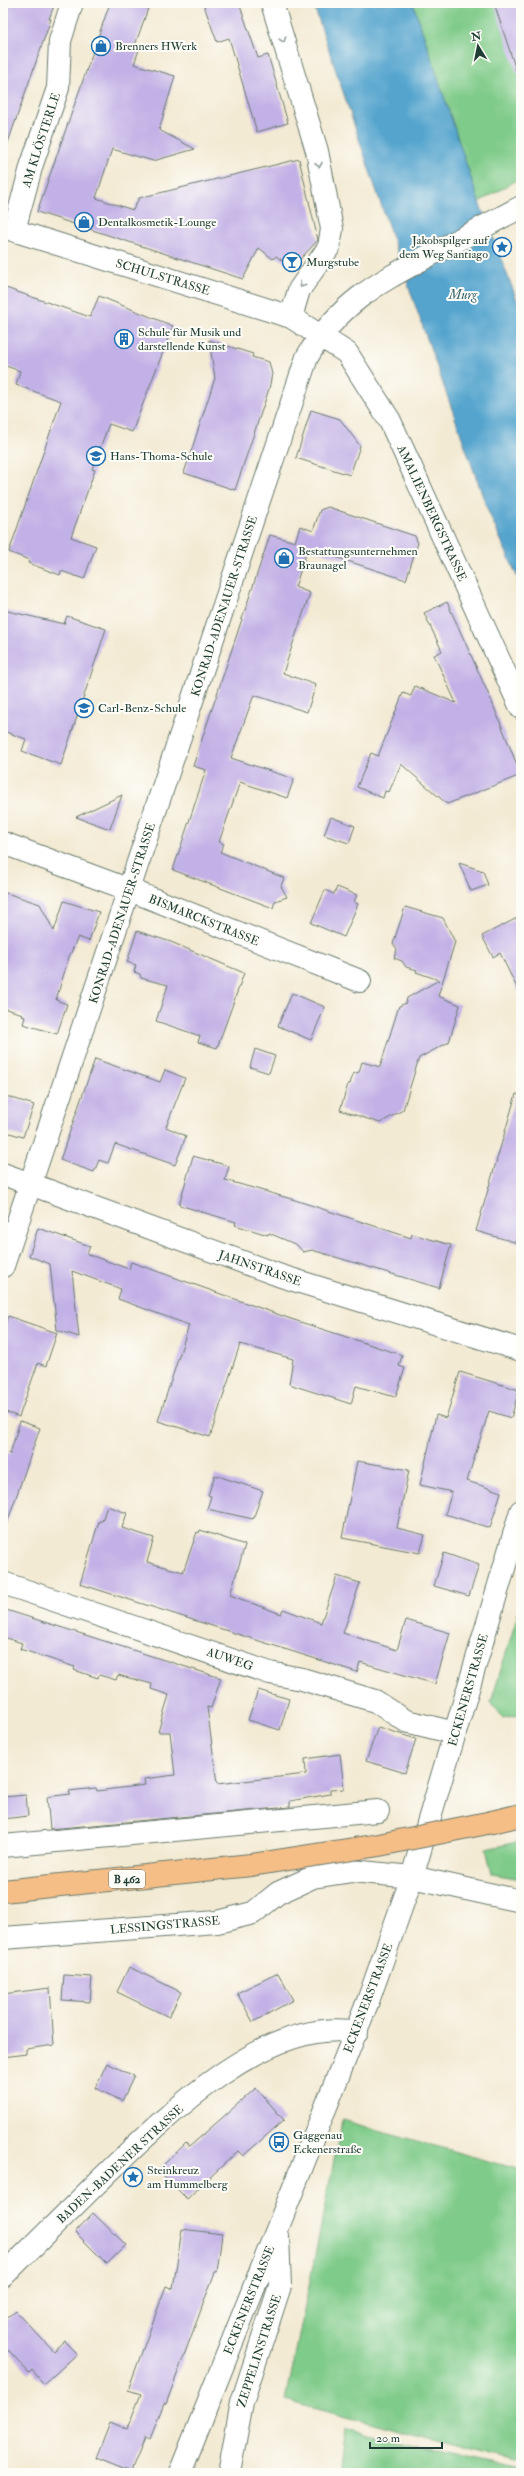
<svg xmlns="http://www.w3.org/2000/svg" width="524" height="2476" viewBox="0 0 524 2476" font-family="'IM FELL Double Pica',serif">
<rect width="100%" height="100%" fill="#fdfcf7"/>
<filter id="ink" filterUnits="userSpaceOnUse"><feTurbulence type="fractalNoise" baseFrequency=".025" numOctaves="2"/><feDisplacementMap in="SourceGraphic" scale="8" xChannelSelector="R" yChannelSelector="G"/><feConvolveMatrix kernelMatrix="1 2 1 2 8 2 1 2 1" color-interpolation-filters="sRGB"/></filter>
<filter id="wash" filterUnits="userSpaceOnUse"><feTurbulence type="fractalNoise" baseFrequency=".012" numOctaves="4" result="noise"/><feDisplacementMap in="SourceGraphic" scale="16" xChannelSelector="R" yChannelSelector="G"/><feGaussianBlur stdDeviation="0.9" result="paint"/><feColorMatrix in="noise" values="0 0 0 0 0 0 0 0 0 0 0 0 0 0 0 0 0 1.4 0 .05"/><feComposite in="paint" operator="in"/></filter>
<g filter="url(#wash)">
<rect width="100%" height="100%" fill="#f3ead3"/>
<path fill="#7fcb89" stroke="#4f845e" d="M413 3H521V178L479 202Z
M521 1604V1715L502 1718 491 1702Z
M521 1841V1879L492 1874 486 1849Z
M342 2120 521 2170V2463L286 2401Z
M345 2429 521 2470V2473H339Z"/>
<path fill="#54a4ce" stroke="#3a7081" d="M313 3H413L479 202 521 310V585L488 511 413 299Z"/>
<g id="blocks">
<path fill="#c2b1e6" d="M3 3H55L49 19H51L6 148 3 147Z
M110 3H150L134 48 139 50 134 64 175 76 159 130 195 149 153 161 112 149 96 198 133 210 139 198 299 159 318 240 292 268 276 256 273 259 259 248 243 279 37 212Z
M203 3H239L258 58 268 55 288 123 257 132 229 38 217 42Z
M494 3H521V73H517Z
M3 287 90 317 99 296 173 326 132 432 109 424 92 469 95 470 71 537 96 546 84 579 61 571 60 575 28 563 29 560 9 552 61 401 16 385 20 371 3 365Z
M209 340 253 354 252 357 269 362 272 374 269 389 235 490 184 473 215 378Z
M311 410 340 419 360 446 350 475 296 458Z
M328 507 415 536 418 543 406 580 308 548 295 587 310 593 283 673 316 685 307 712 254 695 231 758 294 779 287 798 240 782 219 842 224 844 220 852 284 878 281 886 287 897 275 901 273 908 173 870 206 770 193 766 270 535 295 542 300 526 313 531 320 510Z
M447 602 492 702 521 775 447 804 401 764 389 792 385 791 383 798 357 787 371 753 378 756 403 693 411 696 415 686 456 703 434 655 442 651 424 613Z
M3 610 64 624 67 616 106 629 61 765 22 751 26 739 3 731Z
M122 795 110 829 76 817Z
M331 817 355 826 349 843 324 835Z
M459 863 483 871 488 885 471 891Z
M337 887 357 895 354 902 358 904 344 937 311 923 325 890 334 894Z
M3 892 40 904 54 931 64 901 99 912 89 941 78 937 69 957 56 1000 67 1004 57 1034 23 1024 25 1017 22 1016 23 1014 3 1008Z
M405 907 443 918 455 942 438 996 460 1005 449 1042 419 1058 403 1110 380 1123 340 1110 348 1084H350L353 1074 359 1072 362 1062 380 1067 399 1006 406 1003 407 998 439 980 416 972 417 970 406 967 402 961 394 958 397 949 393 944Z
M521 916V996L500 953 493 957 482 936Z
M137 931 171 942 244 973 217 1048 198 1042 200 1036 156 1021 168 985 141 978 140 974 134 972 136 965 127 962Z
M292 993 325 1007 311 1040 278 1026Z
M255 1049 275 1056 269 1073 250 1067Z
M95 1059 160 1082 165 1070 185 1078 166 1127 186 1136 175 1165 115 1144 108 1163 99 1160 94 1172 60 1160Z
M516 1094 521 1095V1244L476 1231Z
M3 1095 34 1105 23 1137 3 1131Z
M193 1156 229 1166 225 1180 295 1200 411 1238 412 1234 451 1245 439 1288 312 1250 303 1252 297 1245 269 1233 268 1235 235 1225 236 1222 179 1205Z
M38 1228 90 1246 87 1254 129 1269 131 1262 291 1319 402 1355 399 1366 405 1368 398 1390 395 1397 356 1386 351 1404 289 1384 293 1359 240 1344 210 1437 158 1421 189 1325 118 1299 121 1289 72 1271 79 1337 57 1330 50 1264 29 1256Z
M8 1316 57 1333 46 1366 38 1363 19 1417 3 1411V1330Z
M460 1372 519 1390 511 1418 489 1411 467 1481 501 1492 490 1528 445 1514 452 1492 420 1485 436 1415 446 1418Z
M20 1421 40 1428 7 1523H3V1451L10 1454Z
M357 1461 409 1470 397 1528 425 1535 420 1553 342 1538Z
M215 1475 263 1491 253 1519 207 1509 211 1496 208 1495Z
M107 1506 127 1513 122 1528 154 1538 147 1562 183 1572 197 1532 199 1533 200 1530 245 1545 230 1595 281 1614 283 1609 321 1623 337 1576 360 1583 343 1633 397 1650 406 1620 450 1633 435 1684 360 1662 357 1672 80 1584 99 1521H102Z
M444 1553 479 1565 469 1596 434 1586Z
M3 1609 221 1678 211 1708 207 1707 217 1784 306 1774 305 1759 340 1754 344 1789 330 1790V1794L290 1801V1807L50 1829 47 1797 70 1794 69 1791 96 1788 97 1791 145 1785 144 1779 175 1775 170 1732H158L169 1695 151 1689 152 1684 118 1675 116 1680 99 1675 98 1678 74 1670 75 1667 20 1649 22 1643 3 1637Z
M258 1690 289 1699 280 1730 248 1720Z
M378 1727 416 1739 405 1773 366 1761Z
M26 1795 28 1816 3 1819V1797Z
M129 1967 181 1992 169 2017 117 1992Z
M278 1973 293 2000 253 2022 237 1993Z
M64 1975 92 1977 90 2002 62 2000Z
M50 1988 54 2045 26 2049V2054L3 2057V1994Z
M107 2063 134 2076 122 2101 95 2088Z
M256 2088 284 2120 243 2156 238 2151 187 2199 158 2170 186 2143 189 2147Z
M93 2213 126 2245 107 2264 75 2232Z
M182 2229 222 2234 217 2272H215L166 2404 164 2403 150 2439 145 2437 131 2472 96 2458 110 2422 127 2429 141 2394 128 2390 166 2286 173 2289Z
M16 2311 53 2351 64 2341 77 2354 44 2384 32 2370 29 2373 3 2344V2322Z"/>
</g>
</g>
<g filter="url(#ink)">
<use href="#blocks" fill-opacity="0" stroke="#697a6c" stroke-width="1"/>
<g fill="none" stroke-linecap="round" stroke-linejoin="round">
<g stroke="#697a6c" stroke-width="24">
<path id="street" d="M272 3 317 151 332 229 329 247 299 290 291 317
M3 227 291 317 347 353 390 421 521 708
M14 230 32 164 58 88 60 41 72 3
M3 843 130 890 360 981
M3 1174 281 1276 521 1350
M3 1266 307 357C340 302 378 283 432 254 462 238 491 223 521 207
M3 1583 270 1673 302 1679 375 1701 406 1721 455 1733
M3 1846 378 1811
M3 1938 217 1922 253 1913 278 1893 313 1877 352 1871 412 1877 521 1901
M3 2276C34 2245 65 2215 96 2184 158 2124 263 2015 357 2032
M180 2473 368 2001 412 1877 521 1511
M229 2473 242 2402 280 2286 278 2236"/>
</g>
<g stroke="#697a6c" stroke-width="24">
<path id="primary" d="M492 1822 521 1815
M3 1891 251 1865"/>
</g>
<use href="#street" stroke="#fff" stroke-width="22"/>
<use href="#primary" stroke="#f6be87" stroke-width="22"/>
<g stroke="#697a6c" stroke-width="24" stroke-linecap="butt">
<path id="primary-bridge" d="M251 1865 379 1845 492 1822"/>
</g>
<use href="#primary-bridge" stroke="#f6be87" stroke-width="22"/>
</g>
<defs><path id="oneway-chevron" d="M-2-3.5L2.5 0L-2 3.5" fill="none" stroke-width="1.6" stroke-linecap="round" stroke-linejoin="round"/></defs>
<g stroke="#8f9e9a">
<use href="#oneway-chevron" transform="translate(283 40) rotate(73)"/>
<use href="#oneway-chevron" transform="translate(319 165) rotate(79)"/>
<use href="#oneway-chevron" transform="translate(302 285) rotate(124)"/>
</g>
</g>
<defs>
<g id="shop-ring" transform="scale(1)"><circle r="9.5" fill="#fdfcf7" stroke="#1f6fb2" stroke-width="1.5"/><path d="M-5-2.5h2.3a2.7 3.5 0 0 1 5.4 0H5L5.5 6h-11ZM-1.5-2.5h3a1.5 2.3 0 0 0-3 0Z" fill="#1f6fb2"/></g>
<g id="sight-ring" transform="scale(1)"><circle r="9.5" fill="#fdfcf7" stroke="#1f6fb2" stroke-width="1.5"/><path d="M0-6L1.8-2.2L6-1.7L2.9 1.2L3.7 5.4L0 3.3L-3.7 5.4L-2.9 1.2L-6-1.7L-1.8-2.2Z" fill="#1f6fb2"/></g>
<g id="bar-ring" transform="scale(1)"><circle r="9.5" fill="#fdfcf7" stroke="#1f6fb2" stroke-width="1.5"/><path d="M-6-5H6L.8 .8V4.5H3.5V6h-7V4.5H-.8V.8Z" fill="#1f6fb2"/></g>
<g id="building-ring" transform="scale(1)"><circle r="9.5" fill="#fdfcf7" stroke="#1f6fb2" stroke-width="1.5"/><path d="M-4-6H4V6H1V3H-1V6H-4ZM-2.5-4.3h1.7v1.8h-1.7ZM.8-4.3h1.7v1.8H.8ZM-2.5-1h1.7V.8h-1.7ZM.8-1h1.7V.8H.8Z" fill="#1f6fb2"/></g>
<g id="school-ring" transform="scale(1)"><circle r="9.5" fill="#fdfcf7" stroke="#1f6fb2" stroke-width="1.5"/><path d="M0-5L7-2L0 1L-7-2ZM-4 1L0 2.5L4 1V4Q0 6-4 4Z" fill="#1f6fb2"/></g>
<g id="bus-ring" transform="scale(1)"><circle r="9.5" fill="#fdfcf7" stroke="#1f6fb2" stroke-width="1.5"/><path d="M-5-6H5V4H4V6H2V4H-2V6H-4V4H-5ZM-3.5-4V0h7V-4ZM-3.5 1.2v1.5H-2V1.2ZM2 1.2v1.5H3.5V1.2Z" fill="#1f6fb2"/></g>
</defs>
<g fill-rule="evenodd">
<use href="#shop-ring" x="101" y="46"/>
<use href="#shop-ring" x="84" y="222"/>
<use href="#sight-ring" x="502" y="247"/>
<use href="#bar-ring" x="292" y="262"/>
<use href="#building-ring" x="124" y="339"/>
<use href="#school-ring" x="96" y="456"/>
<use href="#shop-ring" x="284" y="558"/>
<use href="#school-ring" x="84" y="708"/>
<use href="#bus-ring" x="279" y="2142"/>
<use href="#sight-ring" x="133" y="2177"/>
</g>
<g text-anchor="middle" stroke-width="4" stroke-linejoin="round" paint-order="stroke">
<rect fill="#fdfcf7" stroke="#62766e" stroke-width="1" x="109" y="1870" width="36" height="18" rx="3"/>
<g font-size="11" font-weight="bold" fill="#1f3d34">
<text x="127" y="1883">B 462</text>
</g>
<g font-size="12" fill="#1f3d34" stroke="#fdfcf7" text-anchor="start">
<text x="115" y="50">Brenners HWerk</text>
<text x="98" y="226">Dentalkosmetik-Lounge</text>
<text x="488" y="244" text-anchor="end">Jakobspilger auf<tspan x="488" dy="14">dem Weg Santiago</tspan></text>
<text x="306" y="266">Murgstube</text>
<text x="138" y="336">Schule für Musik und<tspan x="138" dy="14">darstellende Kunst</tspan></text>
<text x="110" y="460">Hans-Thoma-Schule</text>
<text x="298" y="555">Bestattungsunternehmen<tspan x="298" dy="14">Braunagel</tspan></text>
<text x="98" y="712">Carl-Benz-Schule</text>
<text x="293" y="2139">Gaggenau<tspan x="293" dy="14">Eckenerstraße</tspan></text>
<text x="147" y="2174">Steinkreuz<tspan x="147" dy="14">am Hummelberg</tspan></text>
</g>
<g font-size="12" fill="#1f3d34" stroke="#fdfcf7">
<text transform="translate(41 140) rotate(-72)" y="4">AM KLÖSTERLE</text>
<text transform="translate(163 277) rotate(17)" y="4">SCHULSTRASSE</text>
<text transform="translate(432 513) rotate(65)" y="4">AMALIENBERGSTRASSE</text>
<text transform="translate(224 606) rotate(-72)" y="4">KONRAD-ADENAUER-STRASSE</text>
<text transform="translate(122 913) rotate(-72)" y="4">KONRAD-ADENAUER-STRASSE</text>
<text transform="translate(204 920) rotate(22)" y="4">BISMARCKSTRASSE</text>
<text transform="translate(260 1268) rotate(19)" y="4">JAHNSTRASSE</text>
<text transform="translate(230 1659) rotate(19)" y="4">AUWEG</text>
<text transform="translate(468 1690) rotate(-74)" y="4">ECKENERSTRASSE</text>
<text transform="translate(165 1925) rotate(-5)" y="4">LESSINGSTRASSE</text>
<text transform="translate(368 1998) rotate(-69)" y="4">ECKENERSTRASSE</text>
<text transform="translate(120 2164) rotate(-43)" y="4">BADEN-BADENER STRASSE</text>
<text transform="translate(249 2300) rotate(-68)" y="4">ECKENERSTRASSE</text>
<text transform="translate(259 2351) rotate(-72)" y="4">ZEPPELINSTRASSE</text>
</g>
<g font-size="13" font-style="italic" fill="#32616a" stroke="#fdfcf7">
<text x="463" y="299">Murg</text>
</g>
</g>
<rect width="524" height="2476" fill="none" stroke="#fdfcf7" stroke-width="16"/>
<g transform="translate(478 46) rotate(350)" stroke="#fdfcf7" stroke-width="3" paint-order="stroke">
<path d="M0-3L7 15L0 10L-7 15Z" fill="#1f3d34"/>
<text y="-6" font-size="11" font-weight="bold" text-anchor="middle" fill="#1f3d34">N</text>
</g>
<path d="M370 2442v6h72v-6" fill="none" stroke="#1f3d34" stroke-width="2"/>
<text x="376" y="2442" font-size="12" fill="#1f3d34" stroke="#fdfcf7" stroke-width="3" paint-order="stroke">20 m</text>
</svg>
